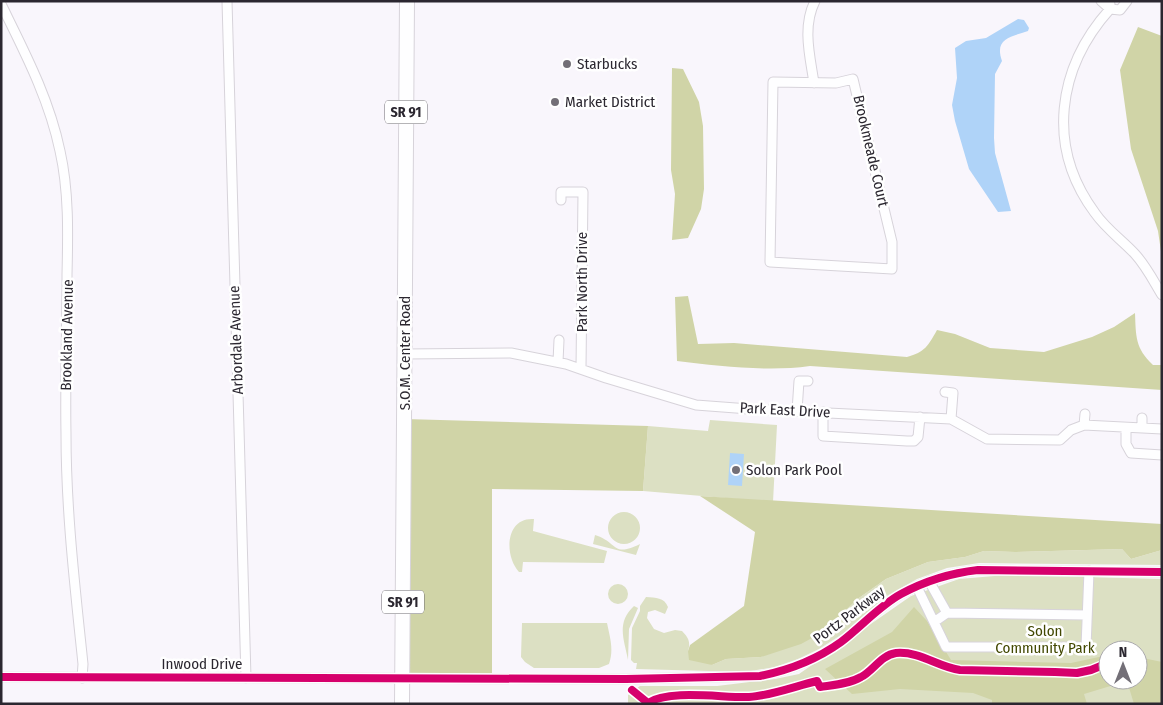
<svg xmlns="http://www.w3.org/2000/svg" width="1163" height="705" viewBox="0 0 1163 705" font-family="'Fira Sans Condensed',sans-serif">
<rect width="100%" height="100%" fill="#f9f6fc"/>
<path fill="#dce0c3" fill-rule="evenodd" d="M710 420 777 425 773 502 643 491 648 426 708 431Z
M608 528a16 16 0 1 1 32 0a16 16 0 1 1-32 0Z
M534 519 533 531 607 551 604 563 523 562 522 572H519C504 556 505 517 534 519Z
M595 535C618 542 612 558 640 544L636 555 593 544Z
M1122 549 1131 559 1162 550V565L979 563 947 568 917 579 885 597 844 633 819 649 798 659 775 667 745 672 636 669 637 663H634L631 660 632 628 640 611V606L646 597C656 598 664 597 668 607L665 614 655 610 648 612 647 618 654 629 664 633 675 630 682 631C688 637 691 642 688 651L712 665 726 659 761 657 856 600 886 579 928 562 965 557 984 551 1015 552Z
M1006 575 1162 579V704H628V695L640 686H717L775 679 799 674 911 596 959 579ZM1108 650H1138V680H1108Z
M608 594a10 10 0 1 1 20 0a10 10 0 1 1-20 0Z
M634 606 638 608 629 629 628 660C624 639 616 623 634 606Z
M522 623H607C610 638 614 649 609 664L599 668H534L525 662 521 657Z"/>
<path fill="#d0d4a7" d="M1138 27 1162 36V258L1158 231 1131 149 1120 70Z
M672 68 683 69 699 102 703 126 704 189 701 209 688 238 672 240 675 194 671 170Z
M688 296 698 344 734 343 907 357C925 352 928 346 937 330L955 334 990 348 1044 352 1092 337 1114 327 1135 313C1136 336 1135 348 1153 365H1162V390L810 366C768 372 719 366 677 361L675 297Z
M405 419 648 426 643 491 492 489V678H402Z
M700 496 1162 524V550L1131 559 1122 549 1015 552 984 551 965 557 928 562 886 579 856 600 823 632 801 644 761 657 726 659 712 665 689 660 688 651 690 645 744 606 755 532Z
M914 607 927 621 951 660 1071 663 1108 655V680H1138V657L1162 662V704H1134L1127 681 1084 694 1087 704H992V700L973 693 900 689 852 694 825 669 892 632Z"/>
<path fill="#afd3f8" d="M1018 19 1024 20 1029 28 1028 31C1011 37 994 38 1002 61L995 74 994 138 995 153 1011 211 998 212 969 169 955 121 952 105 957 78 955 48 966 41 986 38Z
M730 453 744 454 742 486 728 485Z"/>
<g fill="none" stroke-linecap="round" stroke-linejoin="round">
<g stroke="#d7d3da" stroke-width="11">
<path id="minor" d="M227 1 246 678
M1101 1 1110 9C1057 68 1046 147 1095 213 1106 229 1122 240 1135 254 1146 266 1153 280 1162 295
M1 4C24 51 49 98 60 151 69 191 68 234 67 275 67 328 65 381 66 434 66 511 75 587 83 664L82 678
M1110 4V9L1120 10 1127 1
M853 79 892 242V269L770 262 773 82 836 83Z
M814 83C810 56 802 27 815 1
M561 200V192H583L581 369
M405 354 511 353 566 364 606 378 696 405 749 409 951 419 987 439 1060 440 1071 430 1084 425 1162 429
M558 362 559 340
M945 392 953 393 951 419
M797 411 799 381H808
M823 412V436L907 441H914L918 437 920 417
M1142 418V428
M1084 425 1085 414
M1126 428V444L1131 453 1162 455
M929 581 947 613
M917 587 946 647H1086L1089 571
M934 622 947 613 1087 615
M1 677 626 679 760 676C790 670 816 660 841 642 861 627 879 606 901 594 925 581 951 573 978 570L1162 572"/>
</g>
<g stroke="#d7d3da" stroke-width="16">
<path id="primary" d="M402 704 407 1"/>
</g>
<use href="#minor" stroke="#fefeff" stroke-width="9"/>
<use href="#primary" stroke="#fefeff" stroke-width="14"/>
<g stroke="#fff" stroke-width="11">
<path id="cycleway" d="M1 677 626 679 760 676C790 670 816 660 841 642 861 627 879 606 901 594 925 581 951 573 978 570L1162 572
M632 690 648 703C669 689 723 698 749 697 770 696 796 686 817 681L820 687C833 685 849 684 861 677 873 671 881 655 896 653 920 651 938 667 960 670L1055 672 1077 673 1091 670 1108 663"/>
</g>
<use href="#cycleway" stroke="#d6006c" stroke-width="8"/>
</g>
<g fill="#736f77" stroke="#fff" stroke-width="2">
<circle cx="567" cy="64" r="5"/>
<circle cx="555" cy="102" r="5"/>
<circle cx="736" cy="470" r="5"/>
</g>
<g text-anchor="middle" stroke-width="5" stroke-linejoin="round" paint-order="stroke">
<g fill="#fff" stroke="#6b686e" stroke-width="1">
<rect x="385" y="100.5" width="42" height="23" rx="4"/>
<rect x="382" y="590.5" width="42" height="23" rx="4"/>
</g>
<g font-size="14" font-weight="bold" fill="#2b2730">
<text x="406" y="117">SR 91</text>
<text x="403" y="607">SR 91</text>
</g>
<g font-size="15" fill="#2b2730" stroke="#fff" text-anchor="start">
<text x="577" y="69">Starbucks</text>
<text x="565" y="107">Market District</text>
<text x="746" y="475">Solon Park Pool</text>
</g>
<g font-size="15" fill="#2b2730" stroke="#fff">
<text transform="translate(871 151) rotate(77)" y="5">Brookmeade Court</text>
<text transform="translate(582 282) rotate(-90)" y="5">Park North Drive</text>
<text transform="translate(67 335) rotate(-89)" y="5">Brookland Avenue</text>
<text transform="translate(236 340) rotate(-92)" y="5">Arbordale Avenue</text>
<text transform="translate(405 353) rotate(-90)" y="5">S.O.M. Center Road</text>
<text transform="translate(785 410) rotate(3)" y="5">Park East Drive</text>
<text transform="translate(849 615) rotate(-37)" y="5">Portz Parkway</text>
<text x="202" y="669">Inwood Drive</text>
</g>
<g font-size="15" fill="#424802" stroke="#fff">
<text x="1045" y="636">Solon<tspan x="1045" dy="17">Community Park</tspan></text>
</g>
</g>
<rect width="1163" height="705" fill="none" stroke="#2b2730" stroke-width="5"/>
<g transform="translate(1123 665)"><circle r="24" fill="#ffffff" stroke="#aaa9ac"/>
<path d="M0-4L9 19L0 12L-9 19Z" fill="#736f77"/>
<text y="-8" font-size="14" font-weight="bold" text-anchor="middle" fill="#2b2730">N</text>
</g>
</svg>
